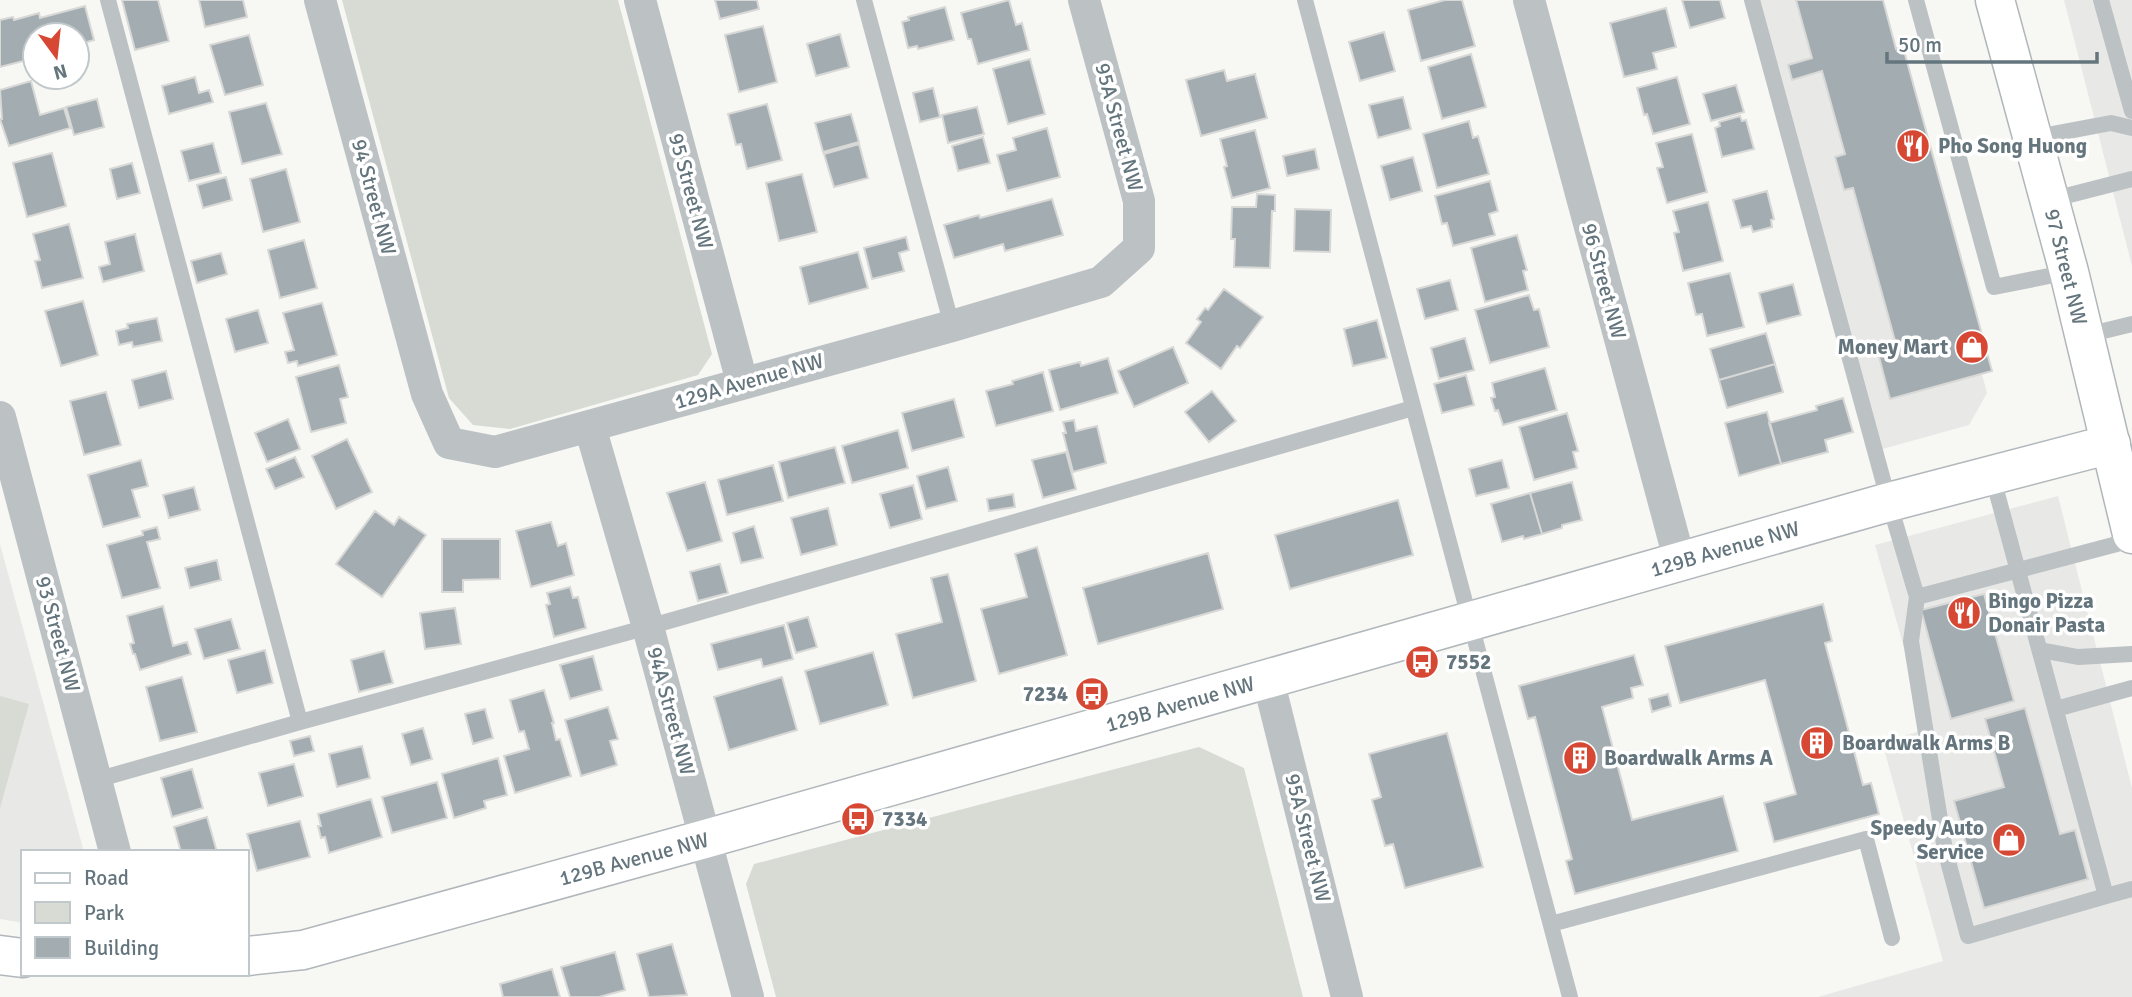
<svg xmlns="http://www.w3.org/2000/svg" width="2132" height="997" viewBox="0 0 2132 997" font-family="Signika,sans-serif">
<rect width="100%" height="100%" fill="#f7f7f4"/>
<path fill="#e8e8e7" d="M1759 0H1882L1987 393 1969 425 1879 450Z
M2064 0H2132V266Z
M2058 496 2132 788V997H1818L1943 961 1882 742 1927 729 1875 545Z
M0 544 84 852H23V923L0 919Z"/>
<path fill="#d7dbd4" d="M342 0H618L712 354 698 375 510 429 473 425 449 398Z
M0 696 29 704 0 808Z
M1199 747 1244 768 1303 997H776L746 884 754 864Z"/>
<path fill="#a3adb1" stroke="#d8d8d7" stroke-width="2" d="M122 0H158L169 41 135 50Z
M199 0H243L247 17 205 27Z
M715 0H757L759 9 720 19Z
M1009 0 1016 25 1022 23 1029 50 978 64 971 39H968L961 13Z
M1445 0H1462L1475 46 1421 61 1408 10Z
M1682 0H1720L1725 18 1690 28Z
M1796 0H1883L1896 49 1903 47 1992 371 1890 399 1878 353 1897 348 1853 188 1844 190 1835 157 1845 154 1822 71 1792 80 1788 65 1812 58Z
M85 6 94 40 77 45V35H35V58L0 67V20L13 17 14 20 39 13 40 18Z
M945 7 954 40 918 49 917 46 908 48 902 22 909 20 908 17Z
M1666 8 1676 47 1653 53 1657 69 1624 77 1610 23Z
M763 26 777 82 739 92 725 35Z
M1384 32 1395 71 1360 81 1349 42Z
M840 34 849 67 816 76 807 44Z
M249 35 263 85 225 95 210 45Z
M1471 54 1486 107 1442 119 1428 67Z
M1030 59 1045 114 1008 124 993 69Z
M1224 70 1227 81 1255 74 1267 118 1201 136 1186 80Z
M195 77 199 93 209 90 213 102 169 114 162 86Z
M1677 77 1690 124 1653 134 1647 114 1644 115 1637 88Z
M31 81 40 115 64 108 70 128 9 146 0 119H2L0 90Z
M1736 85 1744 112 1711 121 1703 94Z
M933 88 940 117 920 122 913 93Z
M1403 97 1411 129 1378 138 1369 105Z
M97 99 104 127 74 135 66 107Z
M266 103 282 154 242 164 229 112Z
M767 104 782 160 747 169 741 144 736 145 728 114Z
M977 107 984 134 948 143 942 115Z
M851 114 859 142 823 152 815 123Z
M1740 116 1742 121 1746 120 1754 149 1722 157 1715 128 1720 126 1719 122Z
M1469 121 1473 138 1478 136 1489 174 1437 188 1423 134Z
M1047 128 1060 177 1007 191 997 155 1016 150 1013 138Z
M1255 130 1270 188 1232 198 1224 167 1227 166 1220 139Z
M1692 134 1707 192 1667 203 1657 168 1663 167 1656 143Z
M983 137 990 163 958 171 952 146Z
M213 143 221 173 189 181 181 151Z
M859 144 868 178 834 187 824 154Z
M1315 149 1319 169 1287 176 1283 156Z
M52 153 66 206 27 217 13 163Z
M1413 157 1422 191 1390 200 1381 166Z
M132 163 140 193 117 199 110 169Z
M286 169 300 222 263 232 250 179Z
M802 174 817 232 779 241 766 183Z
M226 177 232 200 203 208 197 185Z
M1490 181 1498 211 1489 214 1495 235 1453 246 1447 223 1442 224 1435 196Z
M1767 191 1774 219 1771 220 1772 227 1753 232 1751 226 1741 228 1733 200Z
M1257 194 1275 195V211H1272L1270 268 1234 267 1235 239H1231L1232 207H1256Z
M1052 199 1063 235 1005 251 1003 244 954 258 944 225 979 215 980 218Z
M1708 202 1723 261 1683 271 1674 233 1679 232 1673 211Z
M1295 209 1331 210 1330 252 1294 251Z
M69 224 83 278 42 288 35 261 40 260 33 234Z
M135 234 144 271 103 282 99 267 110 264 105 242Z
M1517 235 1527 270 1523 271 1528 290 1485 302 1471 248Z
M906 237 909 250 899 253 904 271 872 279 864 248Z
M304 240 317 288 280 298 268 250Z
M858 252 868 288 809 304 800 267Z
M221 253 227 274 197 283 191 261Z
M1730 273 1744 327 1707 336 1702 314 1696 315 1688 283Z
M1450 280 1458 310 1425 319 1417 289Z
M1793 284 1801 315 1767 324 1759 293Z
M1224 289 1263 317 1240 348 1237 346 1221 369 1186 343 1201 322 1197 319 1205 308 1208 310Z
M1529 295 1534 310 1539 309 1549 347 1490 363 1475 310Z
M83 301 98 355 61 366 45 311Z
M322 303 337 355 298 366 297 361 288 363 285 352 294 350 283 313Z
M258 310 268 343 235 352 226 319Z
M157 318 162 341 133 347 132 342 119 345 116 331 128 328 127 324Z
M1377 320 1387 358 1353 366 1344 329Z
M1766 333 1775 364 1719 380 1710 349Z
M1465 338 1474 370 1439 379 1431 348Z
M1173 347 1188 383 1134 407 1118 371Z
M1108 358 1118 393 1060 410 1049 370 1080 362 1081 366Z
M1775 364 1783 392 1727 408 1719 380Z
M339 365 348 397 340 399 346 423 311 432 296 377Z
M1545 368 1557 410 1503 425 1498 410 1495 411 1491 398 1495 397 1492 383Z
M166 371 173 399 139 408 132 380Z
M1043 372 1053 411 996 426 986 391 1013 384 1012 381Z
M1466 375 1474 405 1442 413 1434 384Z
M1212 391 1236 421 1209 442 1185 412Z
M106 392 121 445 84 455 70 401Z
M1843 398 1853 432 1825 440 1828 452 1781 464 1769 423 1817 410 1816 406Z
M954 399 964 437 912 451 902 413Z
M1767 412 1781 464 1739 476 1725 423Z
M1567 413 1578 451 1573 452 1577 468 1534 480 1519 427Z
M288 419 300 449 267 462 255 433Z
M1074 420 1076 431 1097 426 1106 463 1073 472 1063 433H1066L1063 422Z
M898 430 908 468 852 483 842 446Z
M347 439 372 492 336 509 312 456Z
M835 447 845 483 788 498 779 462Z
M1066 452 1076 489 1043 498 1032 460Z
M295 457 304 477 275 489 266 469Z
M141 460 148 486 132 490 140 517 103 527 88 475Z
M1502 460 1509 488 1476 496 1469 469Z
M773 465 783 501 727 515 718 480Z
M948 467 957 501 926 509 917 476Z
M705 482 722 541 687 551 667 493Z
M1572 482 1582 520 1562 525V528L1542 534 1530 493Z
M913 485 922 519 890 528 880 494Z
M194 487 200 510 169 518 163 495Z
M1530 493 1542 534 1524 539 1523 536 1502 542 1491 504Z
M1013 494 1015 507 989 511 987 499Z
M1398 500 1413 555 1290 589 1275 535Z
M828 508 837 545 801 555 791 518Z
M375 511 394 525 399 517 426 535 382 597 336 564Z
M551 522 558 546 566 543 574 575 531 587 516 531Z
M754 526 763 558 741 563 733 533Z
M157 527 160 539 147 542 160 588 122 598 107 545 143 535 142 531Z
M442 539H500V579L463 580V592H442Z
M1037 547 1067 655 999 674 981 609 1027 597 1015 554Z
M1208 553 1223 609 1098 644 1083 588Z
M217 560 221 580 190 588 185 568Z
M720 564 728 593 698 601 690 572Z
M948 574 976 681 913 698 896 634 942 622 931 578Z
M570 587 573 598 578 597 586 628 554 637 546 605 550 604 547 593Z
M1984 594 2014 701 1951 719 1921 610Z
M1823 604 1832 641 1825 643 1863 785 1871 783 1879 814 1774 842 1764 803 1796 794 1765 680 1680 703 1665 646Z
M163 606 173 646 187 642 191 654 140 670 135 654H133L130 644 134 643 127 616Z
M455 608 461 644 425 649 420 613Z
M808 617 817 647 796 653 787 623Z
M231 619 240 649 204 659 195 629Z
M784 625 793 659 763 667 761 659 718 670 711 644Z
M265 650 273 683 237 693 228 660Z
M384 651 393 683 359 692 351 660Z
M873 652 888 705 820 724 805 671Z
M1634 655 1643 685 1631 688 1633 698 1602 707 1632 820 1723 796 1738 851 1575 894 1566 861 1572 859 1535 717 1528 719 1519 686Z
M593 656 602 690 570 699 560 665Z
M182 677 197 732 160 741 146 687Z
M782 677 797 730 729 750 714 697Z
M544 690 554 723H552L556 740 560 739 571 776 515 793 504 756 529 749 524 731 519 732 510 700Z
M1668 694 1671 706 1652 712 1649 699Z
M608 707 618 739 610 741 617 765 581 776 565 720Z
M2025 708 2060 834 2075 830 2088 879 1984 908 1954 801 2004 787 1985 719Z
M485 709 493 738 473 744 465 714Z
M423 728 432 759 411 765 402 734Z
M1447 733 1483 867 1405 888 1393 844 1385 846 1372 800 1381 797 1369 754Z
M310 736 314 751 294 756 290 741Z
M362 746 370 778 337 787 329 754Z
M498 758 507 795 484 801 486 808 454 818 442 774Z
M294 764 303 796 268 806 259 773Z
M192 769 203 808 172 817 161 778Z
M437 782 447 818 392 833 382 797Z
M371 799 382 837 329 853 325 837 321 838 318 826H321L318 814Z
M207 817 217 852H181L174 827Z
M300 821 310 857 257 871 247 834Z
M672 944 687 995 649 997 637 954Z
M615 952 625 990 599 997H570L561 967Z
M552 969 560 997H503L500 984Z"/>
<g fill="none" stroke-linecap="round" stroke-linejoin="round">
<g stroke="#b1b7bb" stroke-width="41">
<path id="secondary" d="M0 955 23 958
M247 956 303 950 705 839 1889 502 2111 444"/>
</g>
<g stroke="#b0b6b9" stroke-width="41">
<path id="primary" d="M1995 0 2069 272 2132 534"/>
</g>
<path stroke="#bcc1c4" stroke-width="16" d="M108 0 300 722 648 627 1413 408
M864 0 952 326
M1305 0 1570 997
M1752 0 1889 502 1917 597 2132 540
M1916 0 1994 287 2069 272
M2101 0 2132 111
M2032 138 2111 123 2132 128
M2050 200 2132 179
M2083 336 2132 324
M1992 475 2106 896 2132 889
M1917 597 1911 641 1945 850 1968 936 2106 896
M2040 650 2078 657 2132 654
M2056 709 2132 688
M96 780 300 722
M1551 924 1866 839 1892 938"/>
<path stroke="#bcc1c4" stroke-width="32" d="M320 0 427 394 449 443 495 452 952 326 1101 282 1139 248V201L1084 0
M640 0 742 382
M1529 0 1680 562
M0 417 115 852
M590 427 648 627 748 997
M1268 679 1347 997"/>
<use href="#secondary" stroke="#fff" stroke-width="38"/>
<use href="#primary" stroke="#fff" stroke-width="38"/>
</g>
<defs>
<g id="restaurant-disc" transform="scale(1.75)"><circle r="9.5" fill="#d74834" stroke="#fff"/><path d="M-5-6h1v4h1v-4h1v4h1v-4h1v5L-1.5 .5V6h-2V.5L-5-1ZM5-6V6H3V1.5H1.5Q1.5-4 5-6Z" fill="#fff"/></g>
<g id="shop-disc" transform="scale(1.75)"><circle r="9.5" fill="#d74834" stroke="#fff"/><path d="M-5-2.5h2.3a2.7 3.5 0 0 1 5.4 0H5L5.5 6h-11ZM-1.5-2.5h3a1.5 2.3 0 0 0-3 0Z" fill="#fff"/></g>
<g id="bus-disc" transform="scale(1.75)"><circle r="9.5" fill="#d74834" stroke="#fff"/><path d="M-5-6H5V4H4V6H2V4H-2V6H-4V4H-5ZM-3.5-4V0h7V-4ZM-3.5 1.2v1.5H-2V1.2ZM2 1.2v1.5H3.5V1.2Z" fill="#fff"/></g>
<g id="building-disc" transform="scale(1.75)"><circle r="9.5" fill="#d74834" stroke="#fff"/><path d="M-4-6H4V6H1V3H-1V6H-4ZM-2.5-4.3h1.7v1.8h-1.7ZM.8-4.3h1.7v1.8H.8ZM-2.5-1h1.7V.8h-1.7ZM.8-1h1.7V.8H.8Z" fill="#fff"/></g>
</defs>
<g fill-rule="evenodd">
<use href="#restaurant-disc" x="1913" y="146"/>
<use href="#shop-disc" x="1972" y="347"/>
<use href="#restaurant-disc" x="1964" y="613"/>
<use href="#bus-disc" x="1422" y="662"/>
<use href="#bus-disc" x="1092" y="694"/>
<use href="#building-disc" x="1817" y="743"/>
<use href="#building-disc" x="1580" y="758"/>
<use href="#bus-disc" x="858" y="819"/>
<use href="#shop-disc" x="2009" y="840"/>
</g>
<g text-anchor="middle" stroke-width="7" stroke-linejoin="round" paint-order="stroke">
<g font-size="21" fill="#64757d" stroke="#fff">
<text transform="translate(1119 127) rotate(75)" y="7">95A Street NW</text>
<text transform="translate(691 191) rotate(75)" y="7">95 Street NW</text>
<text transform="translate(374 197) rotate(75)" y="7">94 Street NW</text>
<text transform="translate(2066 267) rotate(76)" y="7">97 Street NW</text>
<text transform="translate(1604 281) rotate(75)" y="7">96 Street NW</text>
<text transform="translate(749 381) rotate(-16)" y="7">129A Avenue NW</text>
<text transform="translate(1725 549) rotate(-16)" y="7">129B Avenue NW</text>
<text transform="translate(58 634) rotate(75)" y="7">93 Street NW</text>
<text transform="translate(1180 704) rotate(-16)" y="7">129B Avenue NW</text>
<text transform="translate(671 711) rotate(75)" y="7">94A Street NW</text>
<text transform="translate(1308 838) rotate(76)" y="7">95A Street NW</text>
<text transform="translate(634 859) rotate(-15)" y="7">129B Avenue NW</text>
</g>
<g font-size="21" font-weight="bold" fill="#64757d" stroke="#fff" text-anchor="start">
<text x="1938" y="153">Pho Song Huong</text>
<text x="1948" y="354" text-anchor="end">Money Mart</text>
<text x="1988" y="608">Bingo Pizza<tspan x="1988" dy="24">Donair Pasta</tspan></text>
<text x="1446" y="669">7552</text>
<text x="1068" y="701" text-anchor="end">7234</text>
<text x="1842" y="750">Boardwalk Arms B</text>
<text x="1604" y="765">Boardwalk Arms A</text>
<text x="882" y="826">7334</text>
<text x="1984" y="835" text-anchor="end">Speedy Auto<tspan x="1984" dy="24">Service</tspan></text>
</g>
</g>
<rect x="21" y="850" width="228" height="126" fill="#ffffff" stroke="#c1c8cb" stroke-width="2"/>
<rect x="35" y="873" width="35" height="10" fill="#ffffff" stroke="#c1c8cb" stroke-width="2"/>
<text x="84" y="885" font-size="21" fill="#64757d">Road</text>
<rect x="35" y="902" width="35" height="21" fill="#d7dbd4" stroke="#c1c8cb" stroke-width="2"/>
<text x="84" y="920" font-size="21" fill="#64757d">Park</text>
<rect x="35" y="937" width="35" height="21" fill="#a3adb1" stroke="#c1c8cb" stroke-width="2"/>
<text x="84" y="955" font-size="21" fill="#64757d">Building</text>
<g transform="translate(56 56) rotate(165)"><circle r="33" fill="#ffffff" stroke="#c1c8cb" stroke-width="2"/>
<path d="M0-5L12 26L0 18L-12 26Z" fill="#d74834"/>
<text y="-10" font-size="19" font-weight="bold" text-anchor="middle" fill="#64757d">N</text>
</g>
<path d="M1887 52v10h210v-10" fill="none" stroke="#64757d" stroke-width="3.5"/>
<text x="1898" y="52" font-size="21" fill="#64757d" stroke="#ffffff" stroke-width="5" paint-order="stroke">50 m</text>
</svg>
